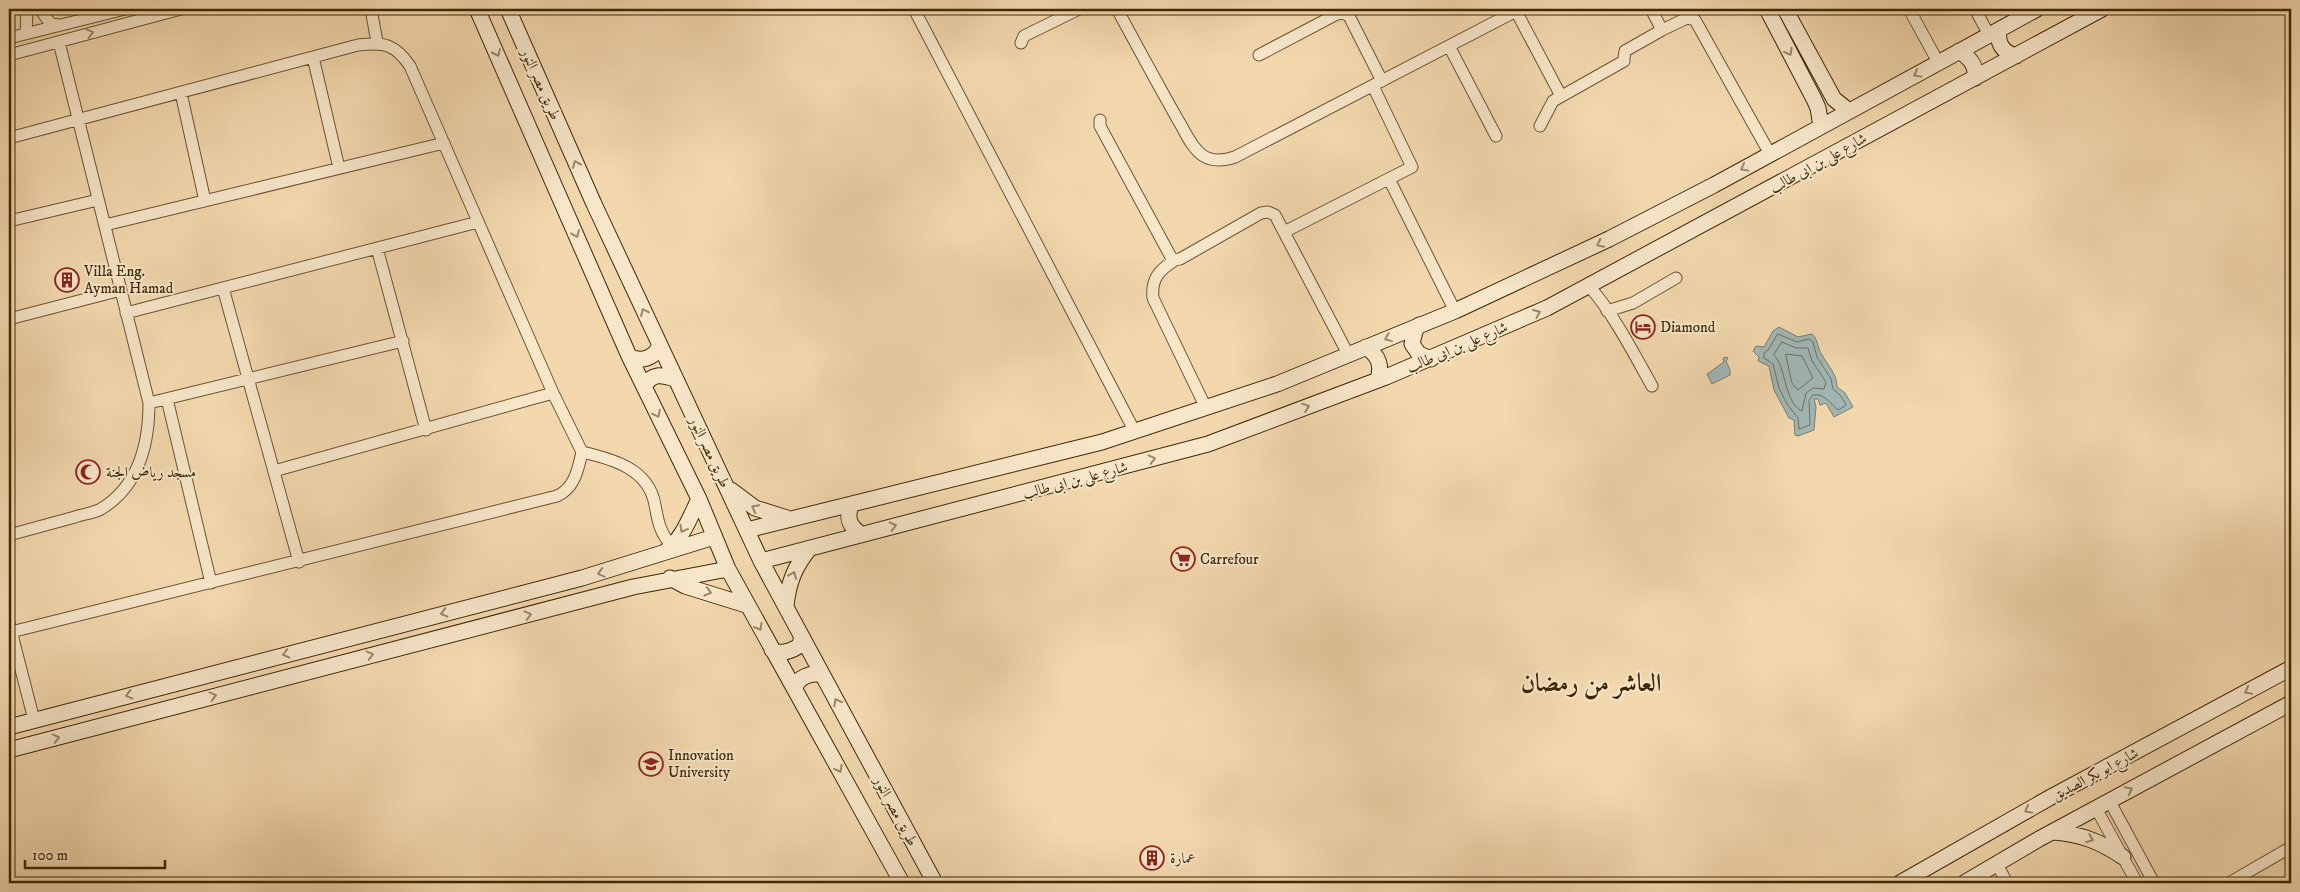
<svg xmlns="http://www.w3.org/2000/svg" width="2300" height="892" viewBox="0 0 2300 892" font-family="'IM FELL DW Pica',Amiri,serif">
<rect width="100%" height="100%" fill="#f3d8ae"/>
<filter id="stains"><feTurbulence type="fractalNoise" baseFrequency=".004" numOctaves="4"/><feColorMatrix values="0 0 0 0 .2 0 0 0 0 .09 0 0 0 0 .02 0 0 0 .5 -.17"/></filter>
<radialGradient id="worn" r=".72"><stop offset=".6" stop-color="#630" stop-opacity="0"/><stop offset="1" stop-color="#630" stop-opacity=".3"/></radialGradient>
<path fill="#a1b7b6" stroke="#7a7e6e" d="M1779 327 1798 337 1812 334C1819 341 1817 348 1822 355 1828 366 1837 374 1837 387L1845 393 1853 407 1834 417 1826 403 1820 405 1818 399H1814L1816 407 1814 430 1798 436 1795 435 1794 420 1789 418 1774 390 1769 366 1758 361 1759 357 1753 351 1756 346 1764 347 1773 331Z
M1726 357 1728 358 1726 361 1730 370V375L1712 384 1707 374 1724 362 1723 358Z"/>
<g fill="none" stroke-linecap="round" stroke-linejoin="round">
<path stroke="#70705c" stroke-width="1" d="M1778 334 1797 342 1809 339 1813 342 1817 357 1831 379 1833 389 1840 395 1846 404 1845 406 1838 410C1830 403 1824 393 1813 395L1809 400 1810 425 1799 429 1798 418 1787 404 1779 388 1773 364 1764 358V353L1768 350Z
M1782 342 1796 348H1808L1812 361 1826 382 1824 389 1813 388 1806 393 1802 411C1784 403 1786 366 1774 355Z
M1786 354 1802 356 1813 378 1798 390 1792 383Z"/>
<g stroke="#6c542e" stroke-width="13">
<path id="street" d="M40 9 50 23 59 25
M371 9 377 42
M914 9 1135 432
M1117 9C1137 46 1157 83 1178 120 1185 131 1191 147 1202 155 1212 162 1223 161 1235 157L1520 9
M1909 9 1938 62
M1975 9 1989 35
M1516 11 1561 96
M1662 30 1687 18 1695 20 1770 154
M26 33 27 9
M9 38 125 9
M1021 43 1024 36 1079 9
M1449 46 1496 136
M9 55 181 9
M1259 55 1337 14 1343 13 1349 16 1382 81
M313 57 339 168
M1624 58 1625 51 1662 30 1651 9
M181 93 205 201
M1100 120V126L1171 257 1175 260 1180 259 1261 213 1268 212 1275 215 1348 354
M1540 126 1553 101 1624 61
M9 138 358 45C384 42 395 44 410 66L553 393 582 452C578 469 575 488 557 496L11 632
M1389 179 1455 311
M9 221 98 200
M105 225 444 143
M1284 232 1412 167 1373 86
M377 248 426 430
M1175 260C1159 270 1151 279 1153 298L1206 408
M1589 286C1613 313 1634 354 1652 386
M223 288 299 562
M1607 311 1633 303 1676 278
M126 313 478 222
M9 319 121 290
M167 399 211 583
M149 403 403 341
M582 452C613 459 649 469 655 505 658 522 660 533 672 546
M274 471 553 393
M9 535C31 529 53 523 75 517 83 514 94 513 101 509 139 486 149 445 149 403L59 42
M9 623 34 720
M2109 800 2154 883
M2096 808 2137 883
M1997 864 2007 883
M2229 883 2291 847"/>
</g>
<g stroke="#3f2803" stroke-width="17">
<path id="secondary" d="M477 9 629 356 699 499 728 569 902 883
M508 9 594 204 761 561 935 883
M1767 9 1814 99 1818 108 1821 126
M1785 9 1834 99 1849 111
M1999 30C1997 43 2002 52 2016 56
M1959 51C1969 57 1977 66 1975 78
M1419 325 1415 331 1412 344 1419 354 1431 359
M1366 347C1379 356 1382 365 1378 380
M629 356C641 363 655 358 660 345
M644 387C652 372 662 375 675 379
M731 490 755 508 787 518
M851 506C846 518 850 527 861 534
M747 530 1102 442 1277 384 1455 311 1609 239 1714 185 2037 9
M665 552C682 540 690 517 699 499
M761 561 1208 444 1386 377 1547 308 2102 9
M670 578 685 586 746 605
M786 607C788 583 795 566 810 548
M772 650C781 655 791 651 799 646L802 638
M795 689C797 677 811 672 822 675
M9 727 582 578 714 537
M9 750 633 587 728 569
M2054 832C2081 834 2101 842 2123 857
M1900 883 2051 797 2291 668
M1964 883 2039 839 2291 703"/>
</g>
<use href="#street" stroke="#f7e6ca" stroke-width="11"/>
<use href="#secondary" stroke="#f7e6ca" stroke-width="15"/>
</g>
<defs><path id="oneway-chevron" d="M-2-3.5L2.5 0L-2 3.5" fill="none" stroke-width="1.6" stroke-linecap="round" stroke-linejoin="round" transform="scale(1.25)"/></defs>
<g stroke="#9b8766">
<use href="#oneway-chevron" transform="translate(90 33) rotate(-15)"/>
<use href="#oneway-chevron" transform="translate(1789 52) rotate(62)"/>
<use href="#oneway-chevron" transform="translate(497 53) rotate(66)"/>
<use href="#oneway-chevron" transform="translate(1917 74) rotate(151)"/>
<use href="#oneway-chevron" transform="translate(576 164) rotate(-114)"/>
<use href="#oneway-chevron" transform="translate(1744 168) rotate(151)"/>
<use href="#oneway-chevron" transform="translate(576 234) rotate(66)"/>
<use href="#oneway-chevron" transform="translate(1600 244) rotate(154)"/>
<use href="#oneway-chevron" transform="translate(644 312) rotate(-115)"/>
<use href="#oneway-chevron" transform="translate(1537 313) rotate(-24)"/>
<use href="#oneway-chevron" transform="translate(1388 338) rotate(158)"/>
<use href="#oneway-chevron" transform="translate(1306 407) rotate(-21)"/>
<use href="#oneway-chevron" transform="translate(657 414) rotate(64)"/>
<use href="#oneway-chevron" transform="translate(1152 459) rotate(-15)"/>
<use href="#oneway-chevron" transform="translate(755 508) rotate(-153)"/>
<use href="#oneway-chevron" transform="translate(893 526) rotate(-14)"/>
<use href="#oneway-chevron" transform="translate(683 529) rotate(119)"/>
<use href="#oneway-chevron" transform="translate(601 573) rotate(165)"/>
<use href="#oneway-chevron" transform="translate(793 575) rotate(-68)"/>
<use href="#oneway-chevron" transform="translate(708 592) rotate(16)"/>
<use href="#oneway-chevron" transform="translate(444 613) rotate(166)"/>
<use href="#oneway-chevron" transform="translate(528 615) rotate(-15)"/>
<use href="#oneway-chevron" transform="translate(759 627) rotate(60)"/>
<use href="#oneway-chevron" transform="translate(286 654) rotate(166)"/>
<use href="#oneway-chevron" transform="translate(370 655) rotate(-15)"/>
<use href="#oneway-chevron" transform="translate(2248 691) rotate(152)"/>
<use href="#oneway-chevron" transform="translate(129 695) rotate(165)"/>
<use href="#oneway-chevron" transform="translate(213 696) rotate(-15)"/>
<use href="#oneway-chevron" transform="translate(837 702) rotate(-119)"/>
<use href="#oneway-chevron" transform="translate(56 738) rotate(-15)"/>
<use href="#oneway-chevron" transform="translate(839 769) rotate(61)"/>
<use href="#oneway-chevron" transform="translate(2129 790) rotate(-28)"/>
<use href="#oneway-chevron" transform="translate(2028 810) rotate(151)"/>
<use href="#oneway-chevron" transform="translate(2090 839) rotate(21)"/>
</g>
<defs>
<g id="building-ring" transform="scale(1.25)"><circle r="9.5" fill="#f7e6ca" stroke="#8f2418" stroke-width="1.5"/><path d="M-4-6H4V6H1V3H-1V6H-4ZM-2.5-4.3h1.7v1.8h-1.7ZM.8-4.3h1.7v1.8H.8ZM-2.5-1h1.7V.8h-1.7ZM.8-1h1.7V.8H.8Z" fill="#8f2418"/></g>
<g id="hotel-ring" transform="scale(1.25)"><circle r="9.5" fill="#f7e6ca" stroke="#8f2418" stroke-width="1.5"/><path d="M-6-4.5h1.5V1H6V5H4.5V3h-9V5H-6ZM-4 0a1.8 1.8 0 1 1 3.6 0ZM.5 0V-2.5h3Q6-2.5 6 0Z" fill="#8f2418"/></g>
<g id="mosque-ring" transform="scale(1.25)"><circle r="9.5" fill="#f7e6ca" stroke="#8f2418" stroke-width="1.5"/><path d="M3.5-4.9A6 6 0 1 0 3.5 4.9A5 5 0 1 1 3.5-4.9Z" fill="#8f2418"/></g>
<g id="supermarket-ring" transform="scale(1.25)"><circle r="9.5" fill="#f7e6ca" stroke="#8f2418" stroke-width="1.5"/><path d="M-6-5.5h2.5l.6 2H6L4.5 2H-2.5L-4.4-4H-6ZM-1.5 3.2a1.3 1.3 0 1 0 .1 0ZM3 3.2a1.3 1.3 0 1 0 .1 0Z" fill="#8f2418"/></g>
<g id="university-ring" transform="scale(1.25)"><circle r="9.5" fill="#f7e6ca" stroke="#8f2418" stroke-width="1.5"/><path d="M0-5L7-2L0 1L-7-2ZM-4 1L0 2.5L4 1V4Q0 6-4 4Z" fill="#8f2418"/></g>
</defs>
<g fill-rule="evenodd">
<use href="#building-ring" x="67" y="280"/>
<use href="#hotel-ring" x="1643" y="327"/>
<use href="#mosque-ring" x="88" y="472"/>
<use href="#supermarket-ring" x="1183" y="559"/>
<use href="#university-ring" x="651" y="764"/>
<use href="#building-ring" x="1152" y="858"/>
</g>
<g text-anchor="middle" stroke-width="4" stroke-linejoin="round" paint-order="stroke">
<g font-size="15" fill="#3f2803" stroke="#f7e6ca">
<text transform="translate(541 84) rotate(66)" y="5">طريق مصر النور</text>
<text transform="translate(1818 163) rotate(-29)" y="5">شارع على بن ابى طالب</text>
<text transform="translate(1457 347) rotate(-23)" y="5">شارع على بن ابى طالب</text>
<text transform="translate(710 452) rotate(65)" y="5">طريق مصر النور</text>
<text transform="translate(1075 480) rotate(-15)" y="5">شارع على بن ابى طالب</text>
<text transform="translate(2095 774) rotate(-28)" y="5">شارع ابو بكر الصديق</text>
<text transform="translate(896 811) rotate(62)" y="5">طريق مصر النور</text>
</g>
<g font-size="15" fill="#3f2803" stroke="#f7e6ca" text-anchor="start">
<text x="84" y="276">Villa Eng.<tspan x="84" dy="17">Ayman Hamad</tspan></text>
<text x="1660" y="332">Diamond</text>
<text x="106" y="477">مسجد رياض الجنة</text>
<text x="1200" y="564">Carrefour</text>
<text x="668" y="760">Innovation<tspan x="668" dy="17">University</tspan></text>
<text x="1170" y="863">عمارة</text>
</g>
<g font-size="25" font-weight="bold" fill="#3f2803" stroke="#f7e6ca">
<text x="1591" y="691">العاشر من رمضان</text>
</g>
</g>
<rect width="2300" height="892" fill="none" stroke="#f3d8ae" stroke-width="30"/>
<rect x="10" y="10" width="2280" height="872" fill="none" stroke="#3f2803" stroke-width="2.5"/>
<rect x="15" y="15" width="2270" height="862" fill="none" stroke="#3f2803"/>
<path d="M25 860v8h140v-8" fill="none" stroke="#3f2803" stroke-width="2.5"/>
<text x="32" y="860" font-size="15" fill="#3f2803" stroke="#f7e6ca" stroke-width="4" paint-order="stroke">100 m</text>
<rect width="100%" height="100%" filter="url(#stains)"/>
<rect width="100%" height="100%" fill="url(#worn)"/>
</svg>
